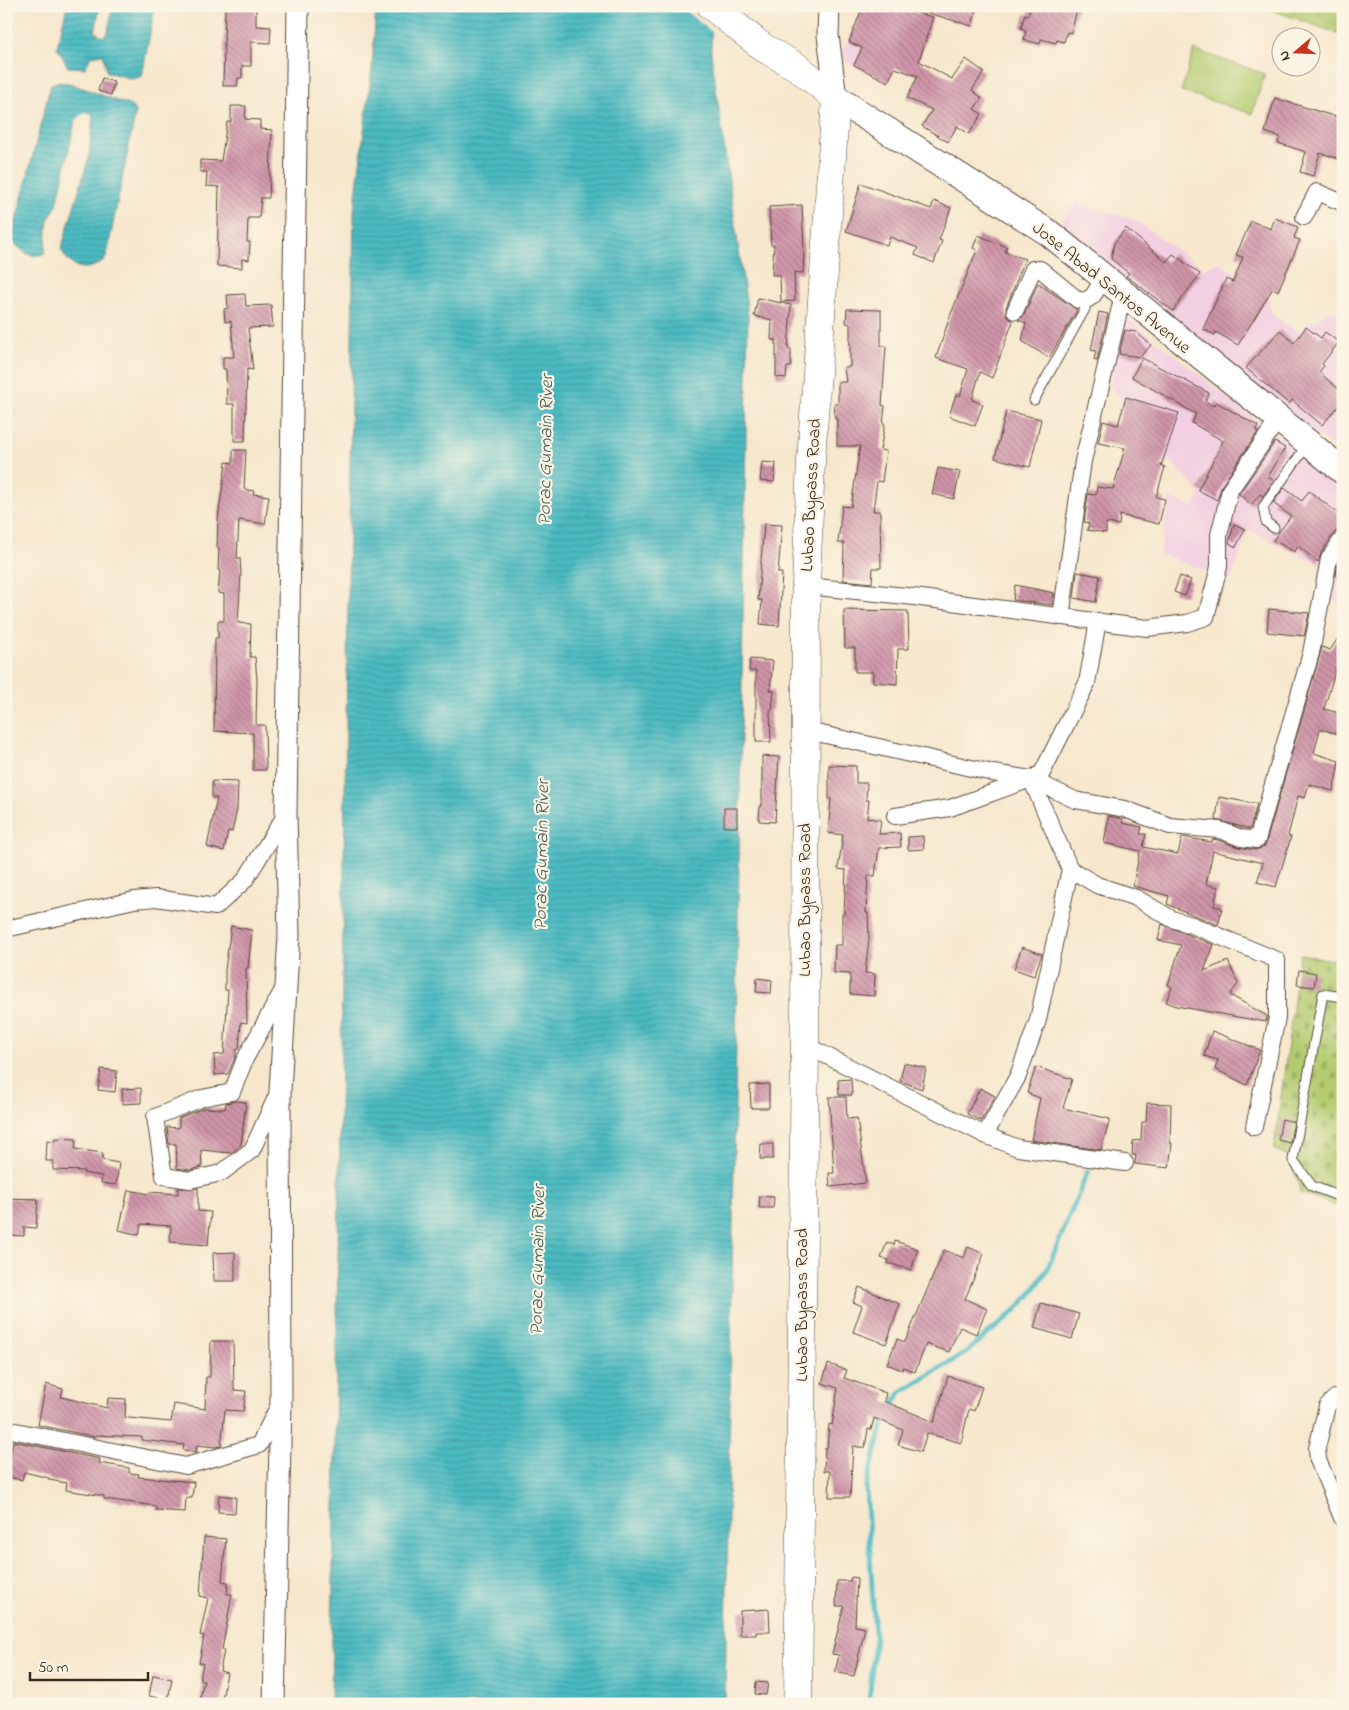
<svg xmlns="http://www.w3.org/2000/svg" width="1349" height="1710" viewBox="0 0 1349 1710" font-family="'Indie Flower',sans-serif">
<style>
.built{fill:#f2cfe1}
.grass{fill:#b3cb6f;stroke:#777a46}
.wetland{fill:url(#wetland-marsh);stroke:#777a46}
.cemetery{fill:url(#cemetery-stones);stroke:#777a46}
.water{fill:url(#water-rules);stroke:#447270}
.pier{fill:#f6e7cd}
.lines{fill:none;stroke-linecap:round;stroke-linejoin:round}
.stream{stroke:#4cbbc2;stroke-width:5}
.building{fill:url(#building-back-hatch)}
.service-casing{stroke:#574638;stroke-width:11}
.minor-casing{stroke:#574638;stroke-width:18}
.tertiary-casing{stroke:#574638;stroke-width:23}
.primary-casing{stroke:#574638;stroke-width:28}
.trunk-casing{stroke:#574638;stroke-width:29}
.service{stroke:#fff;stroke-width:9}
.minor{stroke:#fff;stroke-width:16}
.tertiary{stroke:#fff;stroke-width:21}
.primary{stroke:#fff;stroke-width:26}
.trunk{stroke:#fff;stroke-width:28}
.labels{text-anchor:middle;stroke-width:4.5;stroke-linejoin:round;paint-order:stroke}
.street-label{font-size:18px;fill:#3b2a1e;stroke:#fcf5e5}
.water-label{font-size:19px;font-style:italic;fill:#415d57;stroke:#fcf5e5}
</style>
<defs>
<pattern id="wetland-marsh" width="20" height="14" patternUnits="userSpaceOnUse" patternTransform="scale(1.25)"><rect width="20" height="14" fill="#b3cb6f"/><path d="M1 5h8M5 5V1M11 12h8M15 12V8" fill="none" stroke="#9bae60"/></pattern>
<pattern id="cemetery-stones" width="16" height="16" patternUnits="userSpaceOnUse" patternTransform="scale(1.25)"><rect width="16" height="16" fill="#b3cb6f"/><path d="M2 7V4a2 2 0 0 1 4 0v3zM10 15v-3a2 2 0 0 1 4 0v3z" fill="#9bae60"/></pattern>
<pattern id="water-rules" width="6" height="5" patternUnits="userSpaceOnUse" patternTransform="scale(1.25)"><rect width="6" height="5" fill="#4cbbc2"/><path d="M0 2.5h6" fill="none" stroke="#40989d"/></pattern>
<pattern id="building-back-hatch" width="6" height="6" patternUnits="userSpaceOnUse" patternTransform="scale(1.25)"><rect width="6" height="6" fill="#cf94a9"/><path d="M-1 5l2 2M0 0l6 6M5-1l2 2" fill="none" stroke="#a97989"/></pattern>
</defs>
<rect width="100%" height="100%" fill="#fcf5e5"/>
<filter id="ink" filterUnits="userSpaceOnUse"><feTurbulence type="fractalNoise" baseFrequency=".02" numOctaves="2"/><feDisplacementMap in="SourceGraphic" scale="10" xChannelSelector="R" yChannelSelector="G"/><feConvolveMatrix kernelMatrix="1 2 1 2 8 2 1 2 1" color-interpolation-filters="sRGB"/></filter>
<filter id="wash" filterUnits="userSpaceOnUse"><feTurbulence type="fractalNoise" baseFrequency=".0096" numOctaves="4" result="noise"/><feDisplacementMap in="SourceGraphic" scale="20" xChannelSelector="R" yChannelSelector="G"/><feGaussianBlur stdDeviation="1.12" result="paint"/><feColorMatrix in="noise" values="0 0 0 0 0 0 0 0 0 0 0 0 0 0 0 0 0 1.4 0 .05"/><feComposite in="paint" operator="in"/></filter>
<g filter="url(#wash)">
<rect width="100%" height="100%" fill="#f6e7cd"/>
<g class="built">
<path d="M855,25L885,38L868,73L846,62L843,51Z"/>
<path d="M1077,202L1135,220L1204,269L1219,263L1268,295L1272,315L1297,331L1331,310L1343,316V456L1058,226Z"/>
<path d="M1122,314L1290,446L1242,527L1292,447L1343,485V611L1328,593L1329,569L1248,529L1231,580L1160,554L1169,498L1195,507L1200,493L1169,458L1167,464L1111,444L1123,399L1110,387Z"/>
</g>
<path class="grass" d="M1194,50L1265,74L1252,114L1181,91Z"/>
<path class="wetland" d="M1259,6H1343V35Z"/>
<path class="cemetery" d="M1300,954L1343,962V1208L1300,1193L1298,1181L1288,1156L1274,1149Z"/>
<g class="water">
<path d="M67,6H100L95,32L103,37L108,32L113,6H155L142,76L133,79L107,72L103,54L91,56L85,68L68,67L57,47Z"/>
<path d="M376,6H712L711,53L748,315L725,1704H331L354,211L372,69Z"/>
<path d="M57,82L69,83L131,106L136,111L106,258C97,267 84,272 72,264C68,261 64,254 61,250L89,157L93,116L90,112L83,113L75,121L57,205L48,220L45,253C29,260 22,250 11,240L51,84Z"/>
</g>
<path class="pier" d="M684,6H714L715,34L688,13Z"/>
<g class="lines">
<g class="stream">
<path d="M889,1410L901,1392L964,1354L1015,1311L1033,1291L1047,1270L1088,1171"/>
<path d="M869,1704L875,1637L866,1487L885,1417"/>
</g>
</g>
<g id="blocks">
<g class="building">
<path d="M225,6H256V26L271,27L270,43L251,42V66H242V78H238L237,86H223Z"/>
<path d="M863,6H891L933,17L919,61L952,79L966,59L984,72L972,90L982,98L974,109L982,114L969,134L957,126L948,142L922,126L932,110L907,98L918,76L895,68L888,82L854,65L862,48L849,42Z"/>
<path d="M918,6H977L972,26L918,10Z"/>
<path d="M1031,6H1078L1071,33L1067,32L1064,42L1057,40L1056,43L1041,39L1040,44L1024,40L1026,30L1021,28L1025,14L1028,15Z"/>
<path d="M102,78L114,82L111,95L98,91Z"/>
<path d="M1275,98L1343,119V160L1320,153L1313,176L1300,172L1306,152L1278,143L1280,137L1265,132Z"/>
<path d="M231,106H246L245,119L260,120V129L272,130L269,198H261L259,218H248L247,242H250L249,260L242,259V268L217,266L219,187L206,186L207,172H200V160L221,161L227,122H231Z"/>
<path d="M861,183L931,209L934,201L951,208L939,240L942,241L934,263L915,255L918,248L890,237L887,245L846,231Z"/>
<path d="M802,205L804,251L803,273L794,272L795,301L781,302L780,275H772L774,244L771,245L769,207Z"/>
<path d="M1275,218L1298,227L1294,238L1300,240L1278,291L1273,288L1238,345L1216,332L1215,335L1203,329L1226,279L1233,282L1243,257L1236,255L1251,221L1271,229Z"/>
<path d="M1126,228L1166,262L1173,254L1200,274L1173,311L1126,276L1129,273L1111,259L1114,243Z"/>
<path d="M978,235L1007,247L1005,252L1025,259L1006,308L1007,317L1013,321L992,378L980,372L972,400L983,404L975,426L949,416L956,394L960,396L968,369L936,358L950,316L977,250L973,248Z"/>
<path d="M1038,283L1077,310L1049,358L1022,341L1026,323L1018,320L1024,315Z"/>
<path d="M245,294L246,306L271,305L273,327L248,328L253,370L247,369L245,441H234V404H227L226,369H223V357H234L231,321L225,322L224,309L228,308L227,295Z"/>
<path d="M758,298L791,305L788,349H791V367H787L786,378L776,377V340H771L772,320L754,316Z"/>
<path d="M847,309L881,310V346H886L882,405L885,406L883,424H885L880,450L886,451L882,482L877,481L873,511H880L881,568H873L872,583L843,580L844,543H838L842,506L851,507L860,446H837V419H835L834,404H838V382H846L844,367H850V324L846,323Z"/>
<path d="M1099,312L1108,314L1097,361L1094,360L1096,351L1091,350Z"/>
<path d="M1306,327L1321,338L1325,332L1339,342L1322,364L1324,366L1319,372L1343,393V401L1322,425L1292,400L1289,404L1246,368L1280,330L1294,343Z"/>
<path d="M1125,330L1136,332L1151,345L1140,357L1119,354Z"/>
<path d="M1142,358L1209,393L1205,401L1213,406L1216,402L1258,426L1256,431L1258,432L1222,485L1217,500L1198,490L1223,441L1192,423L1196,414L1132,377Z"/>
<path d="M1126,397L1179,413L1161,466L1165,467L1156,497L1165,499L1159,524L1120,515L1119,525L1106,523V533L1087,530L1089,523L1084,522L1088,494L1096,495L1097,487L1113,489L1125,448L1098,443L1103,421L1118,425Z"/>
<path d="M1006,411L1041,419L1030,467L995,458Z"/>
<path d="M1275,442L1285,448L1268,477L1274,481L1263,496L1260,494L1251,505L1239,494Z"/>
<path d="M233,450H246L244,489L254,491L253,494L269,496L265,524L239,520L237,558H240L241,574L238,623L251,624L250,657H255L257,679L256,725H265L266,770H253V733L214,731L215,638H218V621H224V594L218,593L220,571L218,570L219,548H217L218,519L226,462L233,463Z"/>
<path d="M762,462L776,463L774,482L760,481Z"/>
<path d="M938,468L960,472L954,499L932,494Z"/>
<path d="M1284,488L1302,501L1309,491L1343,517V528L1335,532L1321,553L1318,562L1298,546L1295,552L1273,540L1291,516L1273,503Z"/>
<path d="M764,524L782,525L778,573H782L779,626L760,624L762,600H758Z"/>
<path d="M1234,524L1245,529L1236,547L1229,543Z"/>
<path d="M1343,556V582L1336,576L1338,563Z"/>
<path d="M1077,572L1100,576L1096,602L1074,598Z"/>
<path d="M1180,576L1191,580L1185,596L1174,592Z"/>
<path d="M1015,585L1054,593L1053,605L1013,600Z"/>
<path d="M1269,609L1309,613L1304,636L1267,632Z"/>
<path d="M844,610L908,611L909,649H898L897,684L873,682V672H855V648H845Z"/>
<path d="M1343,631V645L1324,709L1343,714V735L1320,729L1314,753L1339,761L1336,778L1333,791L1309,784L1305,798L1298,796L1288,836L1291,837L1276,887L1257,882L1263,863L1213,851L1206,884L1218,887L1214,906L1222,908L1218,925L1167,904L1169,896L1133,886L1140,851L1104,843L1109,816L1123,819L1122,823L1142,827L1140,834H1146L1143,847L1178,854L1182,837L1212,842L1213,839L1218,840L1238,847L1256,850L1265,846L1322,647L1330,650Z"/>
<path d="M750,659L773,661L770,690L774,691L772,710H770L771,742H756V671H749Z"/>
<path d="M762,756L779,757L775,822L759,821L760,806H762Z"/>
<path d="M829,765L856,766V783H867L866,800H869L867,818L881,820L879,834L900,833L901,847L879,848L875,876L868,875L866,913H868L869,939L865,973L875,974L874,996L850,994V974L834,973L835,945H842V914H844L846,870L838,869L843,835L828,833L831,799H829Z"/>
<path d="M212,781L238,782L237,810L232,832L228,831L224,851L207,847L217,798H212Z"/>
<path d="M1219,797L1257,804L1250,829L1216,820Z"/>
<rect x="724" y="808" width="13" height="19"/>
<path d="M923,836L924,849L908,850V837Z"/>
<path d="M1162,924L1214,945L1204,971L1228,961L1238,984L1230,995L1267,1016L1266,1022L1176,1006L1166,1002L1172,987L1168,985L1181,945L1158,940Z"/>
<path d="M231,926L252,930L248,968H246L247,1023L241,1022L239,1049L236,1050V1055L228,1074L215,1075L214,1055L224,1054L228,990H225V970Z"/>
<path d="M1022,947L1042,954L1034,976L1014,969Z"/>
<path d="M1299,970L1316,973L1314,987L1297,985Z"/>
<path d="M757,978L772,980L771,993L756,992Z"/>
<path d="M1212,1031L1260,1050L1247,1085L1215,1069L1218,1060L1204,1056Z"/>
<path d="M904,1063L926,1068L922,1089L900,1081Z"/>
<path d="M1036,1067L1072,1079L1063,1108L1110,1119L1101,1150L1031,1140L1040,1098L1027,1093Z"/>
<path d="M101,1069L117,1071L115,1092L98,1090Z"/>
<path d="M851,1079L852,1095H839L838,1080Z"/>
<path d="M769,1084V1108H751L750,1085Z"/>
<path d="M141,1088V1103L123,1104L122,1089Z"/>
<path d="M980,1088L995,1096L981,1121L967,1114Z"/>
<path d="M829,1097H846L847,1119L857,1118L866,1183L830,1187L829,1173H834Z"/>
<path d="M235,1101L246,1102L241,1145L231,1153L201,1150L202,1167L190,1170L177,1168L176,1144H169L167,1127L179,1128V1118L204,1108L225,1109L226,1103Z"/>
<path d="M1147,1103L1171,1104L1170,1143H1172L1169,1168L1135,1164L1136,1155H1132L1133,1141L1141,1140L1142,1122H1146Z"/>
<path d="M1282,1119L1294,1122L1290,1143L1278,1140Z"/>
<path d="M55,1138L76,1139L75,1149L103,1153L102,1160L119,1163L116,1185L101,1183L102,1176L83,1173L84,1171L53,1170V1161H46L47,1140L55,1141Z"/>
<path d="M761,1144H773V1159H760Z"/>
<path d="M178,1188H198V1211L211,1212L208,1245L170,1242L171,1226L141,1224L139,1235L119,1230L128,1190L149,1194L150,1192L178,1194Z"/>
<path d="M760,1196L774,1197L773,1208H759Z"/>
<path d="M6,1198L38,1199L36,1228L24,1227V1236L6,1235Z"/>
<path d="M895,1241L918,1249L911,1270L888,1263L889,1260L881,1258L887,1242L894,1245Z"/>
<path d="M968,1247L984,1254L965,1299L987,1309L976,1334L960,1327L949,1352L926,1344L915,1372L903,1367L902,1370L887,1364L897,1339L905,1342L944,1250L964,1258Z"/>
<path d="M235,1252V1281H214L213,1253Z"/>
<path d="M859,1287L900,1304L886,1344L853,1332L862,1306L853,1302Z"/>
<path d="M1041,1303L1079,1314L1072,1339L1034,1328Z"/>
<path d="M211,1341H233L234,1390L246,1391L243,1411L225,1410L221,1446L215,1447L197,1445L196,1453L183,1450L184,1445L142,1440V1437L96,1435V1437L38,1425L46,1384L63,1389L61,1397L107,1408L108,1398L126,1399L125,1417L129,1418L171,1422L174,1404L205,1409L206,1377H210Z"/>
<path d="M828,1364L847,1370L844,1378L886,1393L884,1401L934,1422L948,1376L982,1387L974,1411L969,1409L961,1443L927,1433L921,1452L898,1445L903,1430L874,1418L871,1430L868,1429L865,1448L853,1446L850,1497H829L830,1471H824L825,1448H827L829,1424L832,1425L838,1388L822,1383Z"/>
<path d="M13,1441L100,1459L99,1463L129,1468V1473L139,1474L138,1477L194,1482L192,1498H186L185,1512L156,1510V1506L104,1499V1496L66,1490L67,1483L49,1480V1478L24,1472L22,1480L6,1477Z"/>
<path d="M219,1495L236,1497L235,1513L218,1512Z"/>
<path d="M204,1537L226,1539L222,1581L228,1582L227,1594H232L222,1650H224L220,1671L227,1673L221,1704H201L202,1699L200,1698L204,1680H200L203,1663H199L204,1636L200,1635L208,1598L200,1596Z"/>
<path d="M851,1577L857,1578L855,1626L865,1628L854,1676L835,1672L839,1655L832,1654L844,1606H836L837,1581H850Z"/>
<path d="M769,1609L770,1632H756V1635H740V1611Z"/>
<path d="M153,1675L172,1679L168,1700L149,1696Z"/>
<path d="M756,1682L768,1683L766,1695L755,1694Z"/>
</g>
</g>
</g>
<g filter="url(#ink)">
<use href="#blocks" fill-opacity="0" stroke="#574638" stroke-width="1"/>
<g class="lines">
<g class="service-casing">
<g id="service">
<path d="M1034,400L1085,309L1086,302"/>
<path d="M1274,528L1266,522L1263,507L1308,444"/>
<path d="M1343,997L1323,994L1293,1160L1312,1186L1343,1198"/>
</g>
</g>
<g class="minor-casing">
<g id="minor">
<path d="M1304,217L1317,192L1343,203"/>
<path d="M1015,311L1033,269H1040L1078,300C1093,303 1096,290 1103,279"/>
<path d="M806,586L906,596L1147,628L1187,623L1206,617L1219,567V535L1230,490L1278,420"/>
<path d="M1061,617L1083,461L1123,295"/>
<path d="M804,730L993,773L1031,779L1042,773L1087,683L1098,621"/>
<path d="M895,816L950,808L1031,779L1075,800L1125,809L1170,826L1220,830L1241,838L1257,840L1311,653L1329,559L1343,538"/>
<path d="M1070,869L1097,885L1136,898L1172,919L1192,925L1277,960V1018L1254,1127"/>
<path d="M6,929L134,900L156,898L216,907L245,880L286,814"/>
<path d="M805,1045L985,1135L1018,1148L1125,1163"/>
<path d="M278,1093L252,1150L221,1173L190,1180L164,1176L155,1117L202,1098L232,1092L245,1059L285,986"/>
<path d="M985,1135L1018,1076L1038,1020L1070,869L1031,779"/>
<path d="M1343,1398H1335L1327,1406L1317,1448L1318,1460L1343,1520"/>
<path d="M6,1429L186,1466L259,1445L279,1405"/>
</g>
</g>
<g class="tertiary-casing">
<g id="tertiary">
<path d="M829,6L828,35L836,98"/>
<path d="M274,1704L281,1400L280,1091L289,935L286,814L298,6"/>
</g>
</g>
<g class="primary-casing">
<path id="primary" d="M836,98L1049,233L1343,471"/>
</g>
<g class="trunk-casing">
<path id="trunk" d="M711,6L764,48L797,67L836,98L811,460L806,586L805,1045L798,1704"/>
</g>
<use href="#service" class="service"/>
<use href="#minor" class="minor"/>
<use href="#tertiary" class="tertiary"/>
<use href="#primary" class="primary"/>
<use href="#trunk" class="trunk"/>
</g>
</g>
<g class="labels">
<g class="street-label">
<text transform="translate(1112 287) rotate(39)" y="6">Jose Abad Santos Avenue</text>
<text transform="translate(810 495) rotate(-87)" y="6">Lubao Bypass Road</text>
<text transform="translate(804 900) rotate(-90)" y="6">Lubao Bypass Road</text>
<text transform="translate(801 1305) rotate(-90)" y="6">Lubao Bypass Road</text>
</g>
<g class="water-label">
<text transform="translate(544 450) rotate(-89)" y="7">Porac Gumain River</text>
<text transform="translate(540 855) rotate(-89)" y="7">Porac Gumain River</text>
<text transform="translate(536 1260) rotate(-89)" y="7">Porac Gumain River</text>
</g>
</g>
<rect width="1349" height="1710" fill="none" stroke="#fcf5e5" stroke-width="25"/>
<g transform="translate(1296 52) rotate(251)"><circle r="24" fill="#fcf5e5" stroke="#afa495"/>
<path d="M0-4L9 19L0 12L-9 19Z" fill="#c8321e"/>
<text y="-8" font-size="14" font-weight="bold" text-anchor="middle" fill="#3b2a1e">N</text>
</g>
<path d="M30 1672v8h118v-8" fill="none" stroke="#3b2a1e" stroke-width="2.5"/>
<text x="38" y="1672" font-size="15" fill="#3b2a1e" stroke="#fcf5e5" stroke-width="4" paint-order="stroke">50 m</text>
</svg>
